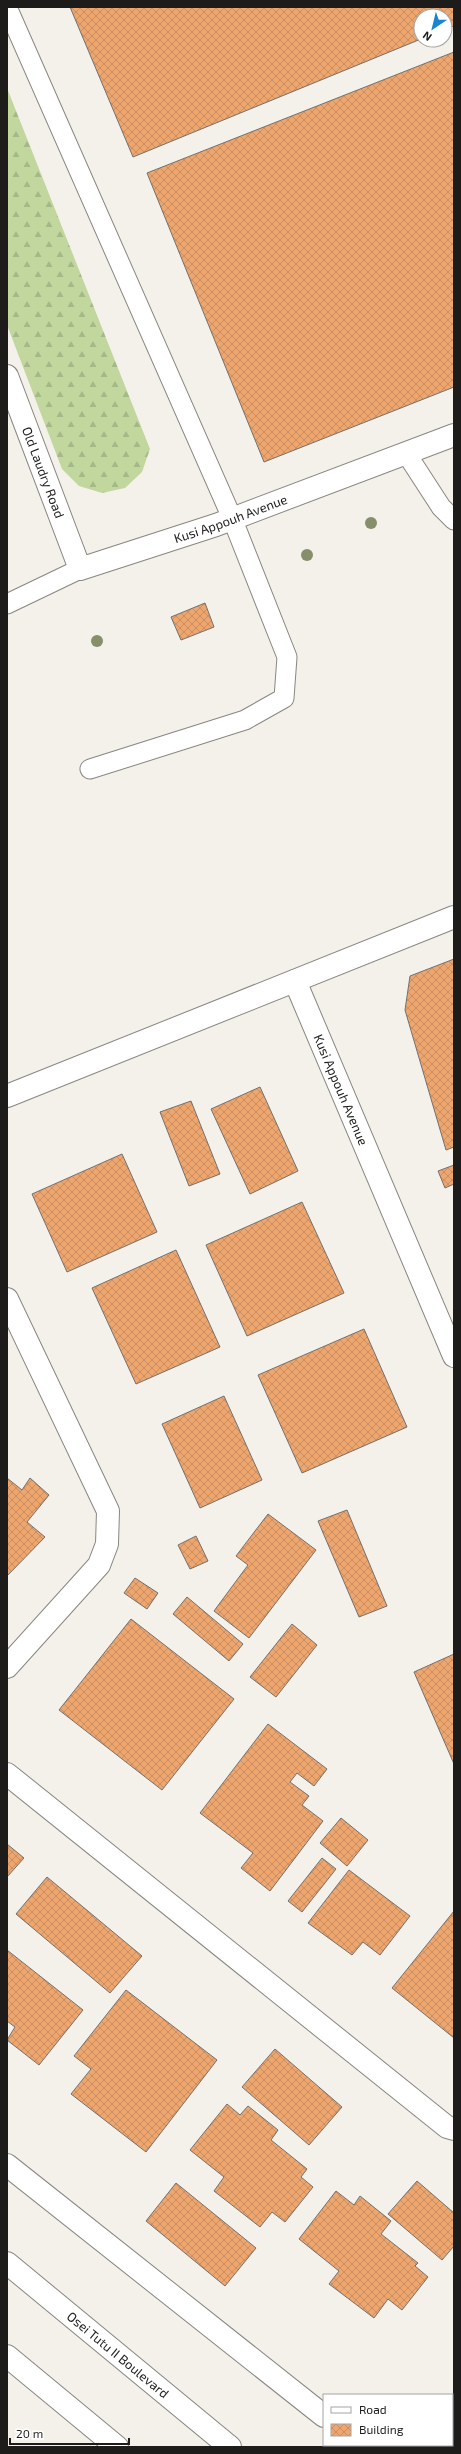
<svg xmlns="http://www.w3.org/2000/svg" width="461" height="2454" viewBox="0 0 461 2454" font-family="'Exo 2',sans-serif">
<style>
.forest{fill:url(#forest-firs)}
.building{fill:url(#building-cross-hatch);stroke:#746f6c}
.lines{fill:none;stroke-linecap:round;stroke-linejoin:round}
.service-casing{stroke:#888681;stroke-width:21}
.minor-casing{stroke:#888681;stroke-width:24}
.trunk-casing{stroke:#888681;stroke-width:24}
.service{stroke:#fff;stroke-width:19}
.minor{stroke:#fff;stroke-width:22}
.trunk{stroke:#fff;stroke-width:22}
.tree{fill:#868e6a}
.labels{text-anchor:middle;stroke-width:3;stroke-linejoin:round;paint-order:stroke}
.street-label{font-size:13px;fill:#1d1c1b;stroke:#fff}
</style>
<defs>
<pattern id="forest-firs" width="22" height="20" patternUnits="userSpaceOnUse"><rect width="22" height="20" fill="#c1d79e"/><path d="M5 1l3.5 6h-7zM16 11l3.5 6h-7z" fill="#a5b888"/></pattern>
<pattern id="building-cross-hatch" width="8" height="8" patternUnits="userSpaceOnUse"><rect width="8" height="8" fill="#eea66f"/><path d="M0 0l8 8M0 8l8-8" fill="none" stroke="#cc8e60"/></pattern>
</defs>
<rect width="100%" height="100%" fill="#f4f1eb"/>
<path class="forest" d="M7,88L150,449L142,472L125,488L102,493L79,486L62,469L7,325Z"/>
<g class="building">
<path d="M70,7H454V26L445,29V16H421V39L133,157Z"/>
<path d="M454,52V387L264,462L147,173Z"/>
<path d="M205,603L214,627L181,640L171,617Z"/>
<path d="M454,959V1147L446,1150L405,1010L410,976Z"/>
<path d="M260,1087L298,1171L250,1194L211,1109Z"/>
<path d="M191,1101L220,1174L189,1186L160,1112Z"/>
<path d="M122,1154L157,1232L67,1272L32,1194Z"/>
<path d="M454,1165V1184L445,1188L438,1171Z"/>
<path d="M302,1202L344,1293L247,1336L206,1245Z"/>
<path d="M176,1250L220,1347L136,1384L92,1288Z"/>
<path d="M364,1329L407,1427L302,1473L258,1375Z"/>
<path d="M224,1396L262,1480L200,1508L162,1424Z"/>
<path d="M7,1478L22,1490L30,1478L49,1495L27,1522L45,1537L7,1576Z"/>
<path d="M347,1510L387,1606L359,1617L318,1521Z"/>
<path d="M268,1514L316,1550L249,1638L214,1611L248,1565L236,1556Z"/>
<path d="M196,1536L208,1561L190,1569L178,1545Z"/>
<path d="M135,1578L158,1593L147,1609L124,1593Z"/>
<path d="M187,1597L243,1644L229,1661L173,1614Z"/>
<path d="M131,1619L234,1699L162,1790L59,1710Z"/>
<path d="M292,1624L317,1645L276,1697L250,1677Z"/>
<path d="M454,1654V1764L414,1672Z"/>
<path d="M268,1724L327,1769L314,1786L297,1773L290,1782L309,1796L302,1805L323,1821L270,1891L241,1868L253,1853L200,1813Z"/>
<path d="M341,1818L368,1840L347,1866L320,1843Z"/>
<path d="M7,1844L24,1858L7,1877Z"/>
<path d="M322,1858L336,1869L302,1912L288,1901Z"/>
<path d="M349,1870L410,1916L380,1955L363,1942L352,1955L308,1923Z"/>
<path d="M47,1877L142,1956L110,1993L16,1914Z"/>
<path d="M454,1911V2038L392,1988Z"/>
<path d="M7,1950L83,2010L39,2065L7,2040L15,2027L7,2021Z"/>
<path d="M126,1990L217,2060L146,2152L71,2094L91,2069L74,2056Z"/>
<path d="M275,2049L342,2107L309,2145L242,2087Z"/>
<path d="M227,2104L240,2115L248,2106L278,2130L271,2140L307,2169L301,2177L313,2187L285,2222L272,2212L260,2227L214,2191L224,2177L190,2150Z"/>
<path d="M417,2181L454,2213V2246L442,2260L388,2214Z"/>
<path d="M176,2183L256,2248L225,2286L146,2221Z"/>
<path d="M336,2191L354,2205L360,2196L391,2221L381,2234L418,2263L415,2266L428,2277L402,2310L388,2299L374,2318L329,2284L339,2271L299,2239Z"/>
</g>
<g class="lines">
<g class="service-casing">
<g id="service">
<path d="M7,7L232,518L287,657L284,698L245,720L90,769"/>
<path d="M406,453L441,507L454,520"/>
<path d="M7,604L80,569"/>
</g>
</g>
<g class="minor-casing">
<g id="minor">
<path id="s1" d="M7,376L80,569L216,525L454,435"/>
<path id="s2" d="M295,981L454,1356"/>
<path d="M7,1096L454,917"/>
<path d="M7,1299L108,1511L107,1544L99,1565L7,1667"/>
<path d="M7,1774L447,2127L454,2129"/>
<path d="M7,2165L324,2416"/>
<path d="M361,2445L363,2447"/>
</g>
</g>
<g class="trunk-casing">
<g id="trunk">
<path id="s3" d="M7,2263L230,2447"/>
<path d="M7,2356L117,2447"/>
</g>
</g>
<use href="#service" class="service"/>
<use href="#minor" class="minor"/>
<use href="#trunk" class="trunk"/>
</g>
<g class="tree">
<circle cx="371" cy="523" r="6"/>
<circle cx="307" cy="555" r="6"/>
<circle cx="97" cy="641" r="6"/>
</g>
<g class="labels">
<g class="street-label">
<text dy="5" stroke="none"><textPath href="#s1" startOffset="103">Old Laudry Road</textPath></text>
<text dy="5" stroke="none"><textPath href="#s1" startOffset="365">Kusi Appouh Avenue</textPath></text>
<text dy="5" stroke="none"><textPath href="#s2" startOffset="118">Kusi Appouh Avenue</textPath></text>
<text dy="5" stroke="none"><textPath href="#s3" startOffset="144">Osei Tutu II Boulevard</textPath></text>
</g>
</g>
<rect width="461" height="2454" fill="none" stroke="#1d1c1b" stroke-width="16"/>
<rect x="323" y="2394" width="130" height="52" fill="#ffffff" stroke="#a5a4a4"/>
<rect x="331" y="2407" width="20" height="6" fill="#ffffff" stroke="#a5a4a4"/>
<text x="359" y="2414" font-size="12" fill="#1d1c1b">Road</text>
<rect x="331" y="2424" width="20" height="12" fill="url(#building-cross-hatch)" stroke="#a5a4a4"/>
<text x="359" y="2434" font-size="12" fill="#1d1c1b">Building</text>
<g transform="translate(433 28) rotate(215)"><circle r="19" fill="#ffffff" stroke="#a5a4a4"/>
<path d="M0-3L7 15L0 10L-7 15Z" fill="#1785cf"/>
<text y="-6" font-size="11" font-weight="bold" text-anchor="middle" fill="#1d1c1b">N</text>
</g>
<path d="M10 2438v6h119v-6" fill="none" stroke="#1d1c1b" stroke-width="2"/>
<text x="16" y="2438" font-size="12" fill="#1d1c1b" stroke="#ffffff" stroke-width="3" paint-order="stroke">20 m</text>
</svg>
